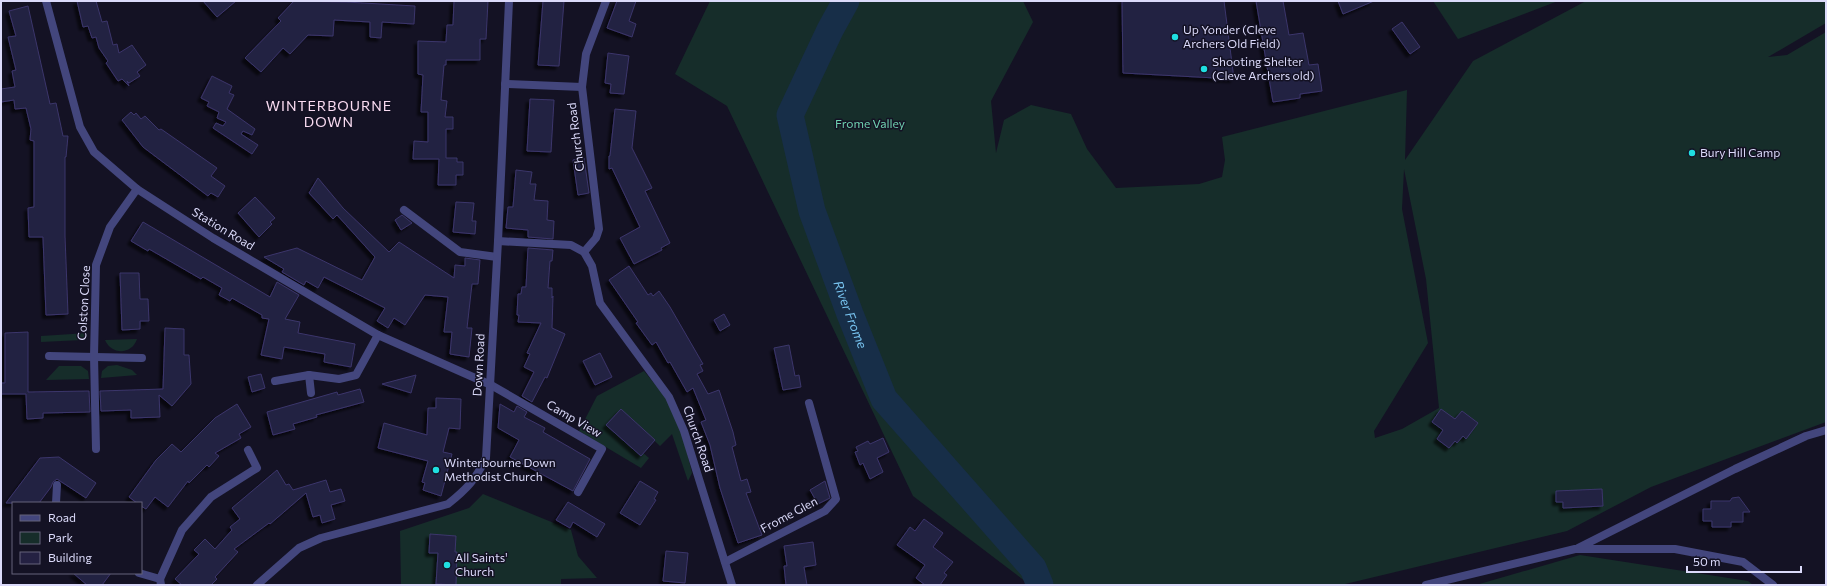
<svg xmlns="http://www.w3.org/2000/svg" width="1827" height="586" viewBox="0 0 1827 586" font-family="Commissioner,sans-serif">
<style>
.green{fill:#162d2a;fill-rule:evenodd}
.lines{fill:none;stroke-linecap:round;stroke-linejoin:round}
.river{stroke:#172e48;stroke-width:27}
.building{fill:#242142;stroke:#3b366b;filter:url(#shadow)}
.minor{stroke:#43467d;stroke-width:8}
.tertiary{stroke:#43467d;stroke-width:8}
.poi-dot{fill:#1fdfe1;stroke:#141224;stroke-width:1.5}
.labels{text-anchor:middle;stroke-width:3;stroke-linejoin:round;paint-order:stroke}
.poi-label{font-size:12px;fill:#dbdafa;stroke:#141224;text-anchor:start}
.park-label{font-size:12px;fill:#6fd1b0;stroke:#141224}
.street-label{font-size:12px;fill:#dbdafa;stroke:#141224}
.water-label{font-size:13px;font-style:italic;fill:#76c0ec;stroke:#141224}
.quarter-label{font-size:14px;letter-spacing:1px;fill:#fadcf2;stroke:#141224}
</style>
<defs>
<filter id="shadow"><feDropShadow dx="-3.5" dy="3.5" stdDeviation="1" flood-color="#0009"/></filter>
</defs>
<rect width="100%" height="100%" fill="#141224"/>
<g class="green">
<path d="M710,1H1023L1033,22L991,101L996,153L1004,120L1031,105L1071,114L1087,149L1116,188L1199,184L1222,177L1225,160L1222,137L1407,90L1405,160L1473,61L1586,1H1826V23L1768,57L1787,55L1826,32V422L1651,487L1567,531L1341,585H1030L913,496L727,106L675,74ZM1404,169L1426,279L1439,408L1402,429L1375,438L1374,431L1428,343L1402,209Z"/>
<path d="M1433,1H1558L1458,39Z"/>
<path d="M88,333L82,340L41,342V336Z"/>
<path d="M137,339C132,355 111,355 105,340Z"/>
<path d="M117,365L132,370L137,375L101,378L102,371L108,366Z"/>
<path d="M59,366H81L88,371L89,379L46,380Z"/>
<path d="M644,371L671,404L682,432L692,473L688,481L672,434L660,446L621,409L606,425L640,456L643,453L649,458L641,468L579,431L597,396Z"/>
<path d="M483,494L571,530L578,556L597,578L561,579V585H401L400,531L469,508Z"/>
<path d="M1580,555L1748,581L1753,585H1476Z"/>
</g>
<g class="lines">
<path class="river" id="s1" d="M846,1L830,30L790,115L812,211L850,314L884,399L1033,568L1040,585"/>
</g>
<g class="building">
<path d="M77,1H96L102,22L107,21L113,45L117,44L119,53L132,45L146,65L137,72L140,76L129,83L127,81L129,86L122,79L118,81L106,63L108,61L99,48L96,37L92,38L88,26L83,27Z"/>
<path d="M203,1H236L217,17Z"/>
<path d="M294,1L346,2L415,6L414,24L382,22L381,38L370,37V22L334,20L333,36L308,35L290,54L283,48L261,72L245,58L281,21L278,18Z"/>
<path d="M454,1H488L486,39H480V60H446V65H444L441,100L447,101L445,117H453V129H446V158H457V162H463V175H456V185H438L439,159H413L414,141L428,142V112H421L423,75L418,74V41L446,42L447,25H453Z"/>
<path d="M543,1H564L559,66L538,65Z"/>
<path d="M617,1H636L629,21L636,24L632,37L607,28Z"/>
<path d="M1122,1H1224L1234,79L1123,73Z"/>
<path d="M1256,1H1283L1289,35L1303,33L1309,65L1318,64L1322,91L1300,94V98L1273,102Z"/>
<path d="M1338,1H1374L1343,14Z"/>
<path d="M28,6L50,104L56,103L63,136H68L66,157H65V236L68,314L46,315L43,237H29L28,208L34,207V141L30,140L31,129L26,108L15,109L14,100L1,102V89L15,87L12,71L16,70L8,37L16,36L9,11Z"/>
<path d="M1402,22L1420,47L1410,54L1392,29Z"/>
<path d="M608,53L629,56L624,94L610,93L611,84L605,83Z"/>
<path d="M212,76L232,86L229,93L234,95L227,109L255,129L252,135L243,131L241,134L258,145L252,154L213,128L216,123L223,126L226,122L217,118L219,112L207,106L209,102L201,98Z"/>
<path d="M530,99L554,100L551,152L527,151Z"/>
<path d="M615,109L636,111L632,148L652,188L645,191L670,243L661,248L662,250L634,264L620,238L640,227L612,168L609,169V156H610Z"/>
<path d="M131,112L134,115L136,113L141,119L145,116L159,130L161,129L217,168L211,176L225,186L218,197L211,193L208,196L143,147L122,120Z"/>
<path d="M584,158L589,193L578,195L573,160Z"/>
<path d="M516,170L532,172L530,184H536L534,200L548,201L547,220L554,221L553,239L528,237V230L506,228L508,207H513Z"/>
<path d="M318,178L343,208L389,252L399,242L454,278L455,265L465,266V258L480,260L478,284H472L467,328H472L469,357L450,354L452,332H444L448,297L425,295L405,325L394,318L388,328L377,321L385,308L324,277L318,288L306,281L304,285L282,272L284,269L264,257L297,248L362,280L375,257L337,215L333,219L309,193Z"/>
<path d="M255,197L275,218L270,222L272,224L259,237L238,213Z"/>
<path d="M456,202L474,203L472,221H476L475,234L453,232Z"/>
<path d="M402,215L412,223L401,230L395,220Z"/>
<path d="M143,222L270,297L277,282L299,295L285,319L300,322L298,333L355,344L351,367L324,362L325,354L284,347L282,359L261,355L269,319L262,318V315L232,298L230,301L219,295L222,288L203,277L201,279L149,249L148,251L131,241Z"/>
<path d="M528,248L553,250L552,261H550L548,288H552V298L553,296L552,328L565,334L547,378L545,377L532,402L522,396L534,372L524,367L530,354L527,353L541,323L518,322L519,315H517L518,294H521L522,287H526Z"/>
<path d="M629,266L648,295L651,293L653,296L659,291L670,307L703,364L700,365L703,371L697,374L708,394L719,390L733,432L736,445L732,447L741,481L747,479L751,492L746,493L762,535L738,543L720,488L710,445L701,422L706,420L693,388L687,392L670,362L668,363L656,342L652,345L636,323L638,322L609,280Z"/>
<path d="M120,273H139L140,299H148L149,321H140V329L122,330Z"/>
<path d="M724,314L730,325L720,331L714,320Z"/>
<path d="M165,328L184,329V355H189L191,384L172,406L159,395L160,417L131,418V410L101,411L100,391L163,389Z"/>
<path d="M28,332V392L89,391L90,412L43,413V418L27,419L26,394H1V383H5V333Z"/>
<path d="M789,345L795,376L799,375L801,387L783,390L774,348Z"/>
<path d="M600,353L612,377L595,385L583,361Z"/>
<path d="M261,374L265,388L252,392L248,377Z"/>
<path d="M416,375L411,393L382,384Z"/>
<path d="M360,389L364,402L316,415L317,417L293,424L295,429L273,435L267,412L337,392L338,395Z"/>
<path d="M436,398L461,399L460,429L449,428L443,452L452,454L441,496L423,490L425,483L422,482L428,461L378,448L384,423L427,435L428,408H436Z"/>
<path d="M237,404L251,427L239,434L241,438L215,453L219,456L209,467L207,465L189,483L188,481L168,507L155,497L146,509L141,506V503H137L129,497L156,460L172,444L181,452L215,418Z"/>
<path d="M500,404L514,412L517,406L527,412L524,417L545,428L543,432L590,459L573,491L510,457L519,440L498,428Z"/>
<path d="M621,409L655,440L641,456L606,425Z"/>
<path d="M1441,409L1455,419L1462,411L1478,423L1466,439L1463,436L1457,443L1455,441L1449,448L1437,439L1443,430L1432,422Z"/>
<path d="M883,438L889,452L877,458L883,472L870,479L863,463L860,465L855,452L858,451L856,447L868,441L870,444Z"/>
<path d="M59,457L96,483L86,498L57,479L53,482L51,487L39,503H6L40,458Z"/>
<path d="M277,470L286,485L289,484L293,490L326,480L330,492L341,489L345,501L331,505L335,519L322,523L320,515L313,517L306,493L270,524L269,523L234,549L238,552L215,577L217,579L211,585H182L175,579L199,554L194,550L205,539L215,549L232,530L230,527L240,519L232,508Z"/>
<path d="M640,481L658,492L654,499L656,500L640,525L620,513Z"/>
<path d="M825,481L830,498L818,504L810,490Z"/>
<path d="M1602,489L1603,506L1563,508V502H1556V491Z"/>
<path d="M1739,497L1750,512H1743V522H1731V527H1712V521H1703V509H1711V501H1730L1732,498Z"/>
<path d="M568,502L605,524L597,537L573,522L570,528L556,520Z"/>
<path d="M924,519L943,533L933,547L953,562L944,573L947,575L940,585H925L916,578L925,565L897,545L910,527L915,531Z"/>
<path d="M430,534L456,536L455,552H457L456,585L436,584L438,553H429Z"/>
<path d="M813,542L816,565L804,567L807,585H786L784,566H787L784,546Z"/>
<path d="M666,551L688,553L685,583L663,581Z"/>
<path d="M73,573H111L102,585H87Z"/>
</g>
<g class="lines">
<g class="minor">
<path d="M46,1L80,127L94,152L137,189L213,238L378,335L491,385L602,449L578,492"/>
<path d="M505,84L582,87"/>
<path d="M404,210L460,252L497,257"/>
<path d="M498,241L571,245L584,252L592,266L600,303L669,397L684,431L732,585"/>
<path d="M584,252L596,238L599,229L582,87L586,54L606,1"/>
<path d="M49,356L142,358"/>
<path d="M309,375L311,393"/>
<path d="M275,381L309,375L339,379L356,375L378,335"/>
<path d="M96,449L94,356L96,265L110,227L137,189"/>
<path d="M56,503L57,485"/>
<path d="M1578,548L1735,469L1806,436L1826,430"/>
<path d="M725,562L825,511L836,499L809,403"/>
<path d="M139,573L160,579L161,585"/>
<path d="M160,579L182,530L211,497L257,468L248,450"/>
<path d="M1426,585L1575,549H1675L1743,562L1773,585"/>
</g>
<path class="tertiary" d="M257,585L299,548L321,538L448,504C468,488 475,480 486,458L498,241L509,1"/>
</g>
<g class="poi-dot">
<circle cx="1175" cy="37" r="4"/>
<circle cx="1204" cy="69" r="4"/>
<circle cx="1692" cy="153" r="4"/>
<circle cx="436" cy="470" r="4"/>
<circle cx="447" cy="565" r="4"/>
</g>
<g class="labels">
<g class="poi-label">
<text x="1183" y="34">Up Yonder (Cleve<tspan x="1183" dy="14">Archers Old Field)</tspan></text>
<text x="1212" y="66">Shooting Shelter<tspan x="1212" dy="14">(Cleve Archers old)</tspan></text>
<text x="1700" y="157">Bury Hill Camp</text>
<text x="444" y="467">Winterbourne Down<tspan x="444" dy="14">Methodist Church</tspan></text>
<text x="455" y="562">All Saints'<tspan x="455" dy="14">Church</tspan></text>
</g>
<g class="park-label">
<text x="870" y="128">Frome Valley</text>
</g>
<g class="street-label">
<text transform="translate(576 137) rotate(-97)" y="4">Church Road</text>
<text transform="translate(223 229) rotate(31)" y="4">Station Road</text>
<text transform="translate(84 303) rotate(-87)" y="4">Colston Close</text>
<text transform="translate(479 365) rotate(-87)" y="4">Down Road</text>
<text transform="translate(574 419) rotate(30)" y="4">Camp View</text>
<text transform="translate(698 439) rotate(71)" y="4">Church Road</text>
<text transform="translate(789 515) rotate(-28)" y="4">Frome Glen</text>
</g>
<g class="water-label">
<text dy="5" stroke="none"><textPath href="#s1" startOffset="336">River Frome</textPath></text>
</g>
<g class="quarter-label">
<text x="329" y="111">WINTERBOURNE<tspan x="329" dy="16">DOWN</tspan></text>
</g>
</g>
<rect width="1827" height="586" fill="none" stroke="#dbdafa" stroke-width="4"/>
<rect x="12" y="502" width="130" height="72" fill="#141224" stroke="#64627a"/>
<rect x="20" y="515" width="20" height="6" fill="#43467d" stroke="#64627a"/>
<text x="48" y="522" font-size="12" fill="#dbdafa">Road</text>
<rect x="20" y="532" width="20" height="12" fill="#162d2a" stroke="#64627a"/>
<text x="48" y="542" font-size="12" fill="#dbdafa">Park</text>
<rect x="20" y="552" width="20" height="12" fill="#242142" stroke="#64627a"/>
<text x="48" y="562" font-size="12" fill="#dbdafa">Building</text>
<path d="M1687 566v6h114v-6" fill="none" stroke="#dbdafa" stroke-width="2"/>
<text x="1693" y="566" font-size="12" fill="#dbdafa" stroke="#141224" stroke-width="3" paint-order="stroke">50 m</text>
</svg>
